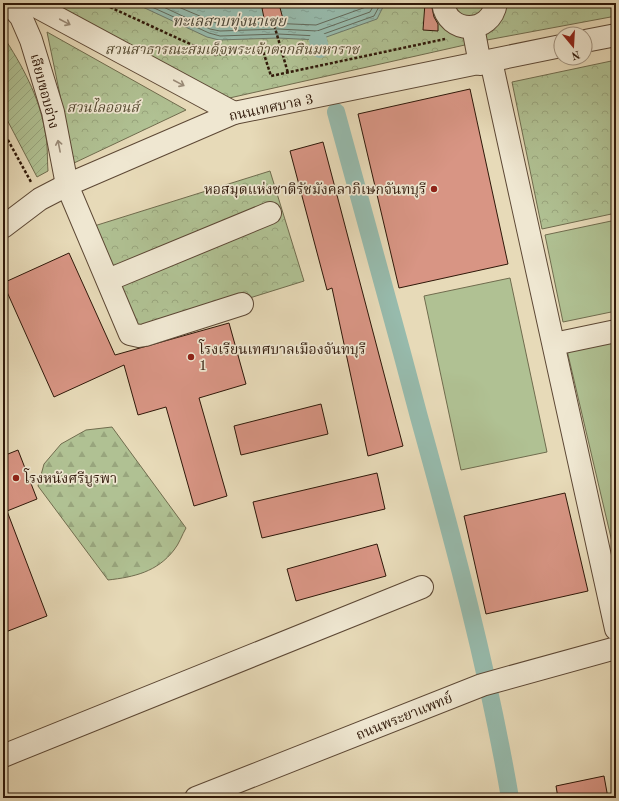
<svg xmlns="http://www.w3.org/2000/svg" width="619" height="801" viewBox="0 0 619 801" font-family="'Old Standard TT','Noto Serif Thai',serif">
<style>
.forest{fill:url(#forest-firs);stroke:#706c4e}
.park{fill:url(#park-crowns);stroke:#706c4e}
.garden{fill:url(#garden-furrows);stroke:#706c4e}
.pitch{fill:#b0c193;stroke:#706c4e}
.water{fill:url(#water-ripples);stroke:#6d7a6b}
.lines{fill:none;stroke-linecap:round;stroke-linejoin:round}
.shore{stroke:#636a5b;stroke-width:1}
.canal{stroke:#97bbad;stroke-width:18}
.building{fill:#d89584;stroke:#2f1809}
.minor-casing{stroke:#5d4835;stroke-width:24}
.path{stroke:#2f1809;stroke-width:2.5;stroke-dasharray:3 2;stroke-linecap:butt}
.minor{stroke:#efe7d1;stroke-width:22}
.oneway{stroke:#998a77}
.poi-dot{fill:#8f2418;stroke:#efe7d1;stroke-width:1.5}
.labels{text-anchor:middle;stroke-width:3.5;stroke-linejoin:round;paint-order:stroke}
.park-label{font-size:14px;font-style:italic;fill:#564b32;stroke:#efe7d1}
.street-label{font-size:14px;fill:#2f1809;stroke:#efe7d1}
.poi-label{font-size:14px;fill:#2f1809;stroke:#efe7d1;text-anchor:start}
.water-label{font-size:15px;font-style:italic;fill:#4e493a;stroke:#efe7d1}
</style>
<defs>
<pattern id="forest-firs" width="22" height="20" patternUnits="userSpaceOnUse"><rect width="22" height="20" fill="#b0c193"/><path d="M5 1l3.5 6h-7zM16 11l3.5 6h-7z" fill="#98a57d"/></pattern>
<pattern id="park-crowns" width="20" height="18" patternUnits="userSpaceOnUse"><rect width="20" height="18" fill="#b0c193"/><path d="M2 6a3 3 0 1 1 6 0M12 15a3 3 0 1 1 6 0" fill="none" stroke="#98a57d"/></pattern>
<pattern id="garden-furrows" width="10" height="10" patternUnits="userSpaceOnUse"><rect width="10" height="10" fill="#b0c193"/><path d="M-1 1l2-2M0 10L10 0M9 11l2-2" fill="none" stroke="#98a57d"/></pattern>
<pattern id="water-ripples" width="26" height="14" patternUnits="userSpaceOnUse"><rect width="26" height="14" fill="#97bbad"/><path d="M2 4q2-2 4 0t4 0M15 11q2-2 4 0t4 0" fill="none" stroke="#82a094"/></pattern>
</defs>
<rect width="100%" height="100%" fill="#e7dab8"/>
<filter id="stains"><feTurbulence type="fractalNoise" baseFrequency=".005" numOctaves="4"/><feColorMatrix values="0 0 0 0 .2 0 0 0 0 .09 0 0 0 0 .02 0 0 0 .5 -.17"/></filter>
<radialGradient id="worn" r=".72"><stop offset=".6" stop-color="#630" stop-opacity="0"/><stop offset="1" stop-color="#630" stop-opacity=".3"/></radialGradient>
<path class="forest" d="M112,427L186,528C182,535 179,544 174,550C157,572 134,577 108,580L38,486L44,464L61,444L86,430Z"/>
<g class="park">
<path d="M51,3H616V16L487,40L225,99Z"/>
<path d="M47,32L186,110L74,163Z"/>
<path d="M616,60V213L542,229L512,82Z"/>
<path d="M270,171L304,281L125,337L91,227Z"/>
</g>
<path class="garden" d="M3,36C22,65 39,96 45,131C48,144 47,158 48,171L37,177L3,112Z"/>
<g class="pitch">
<path d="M616,220V311L563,322L545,235Z"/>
<path d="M510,278L547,452L461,470L424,296Z"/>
<path d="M616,336V559L566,346Z"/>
</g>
<path class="water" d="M134,3H385L377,19L318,40L278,38L219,40L207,37Z"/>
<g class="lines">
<g class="shore">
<path d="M143,3L209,33L220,36L278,34L318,36L374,16L381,3"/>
<path d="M155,3L210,29L220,31L278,29L317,31L370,12L375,3"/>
<path d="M169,3L221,25L264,24"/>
<path d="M268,23L316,25L366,7L369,3"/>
</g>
<g class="canal">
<path d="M318,40L320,49"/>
<path d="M336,112C364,213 392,315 419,417C454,543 488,669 510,798"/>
</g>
</g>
<g class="building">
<path d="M425,3H431L434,17L438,24V31L423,30Z"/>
<path d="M279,4L283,19L265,23L262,8Z"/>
<path d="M470,89L508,264L399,288L358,114Z"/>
<path d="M323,142L403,446L368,456L332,288L327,290L290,151Z"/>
<path d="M69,253L115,355L229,323L246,384L199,398L227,496L194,506L166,407L138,415L124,365L54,397L3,283Z"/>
<path d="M321,404L328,434L241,455L234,426Z"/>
<path d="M18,450L37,499L7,511L47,616L3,633V456Z"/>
<path d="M377,473L385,509L262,538L253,502Z"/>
<path d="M565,493L588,591L486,614L464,516Z"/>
<path d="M377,544L386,576L296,601L287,569Z"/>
<path d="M604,776L608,798H558L556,786Z"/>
</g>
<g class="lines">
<g class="minor-casing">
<g id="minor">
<path d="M9,3L21,17L31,40L53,112L67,185L130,334L139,336L145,335L242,304"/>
<path d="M30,3L234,113"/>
<path d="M443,3C447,35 491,35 496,3"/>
<path d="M473,27L480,64"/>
<path d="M585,41L616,35"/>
<path d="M491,61L616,629"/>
<path d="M3,227L40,199L67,185L234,113L561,46"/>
<path d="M108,280L270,213"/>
<path d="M554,344L616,331"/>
<path d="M3,756L422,587"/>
<path d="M196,798L482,685L616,648"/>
</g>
</g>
<g class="path">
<path d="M101,3L214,55L263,51L271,76L445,39"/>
<path d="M513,4L519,3"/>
<path d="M273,21L288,73"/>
<path d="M3,131L31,182"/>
</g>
<use href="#minor" class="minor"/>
</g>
<defs><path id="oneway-shaft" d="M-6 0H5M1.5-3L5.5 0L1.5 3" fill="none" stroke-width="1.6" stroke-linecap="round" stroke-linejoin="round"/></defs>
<g class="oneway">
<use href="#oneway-shaft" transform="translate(65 22) rotate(28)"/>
<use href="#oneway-shaft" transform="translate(179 83) rotate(28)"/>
<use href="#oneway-shaft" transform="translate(59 146) rotate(-101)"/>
</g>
<g class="poi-dot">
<circle cx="434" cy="189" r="4"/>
<circle cx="191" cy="357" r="4"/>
<circle cx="16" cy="478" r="4"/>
</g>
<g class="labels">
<g class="park-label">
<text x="232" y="54">สวนสาธารณะสมเด็จพระเจ้าตากสินมหาราช</text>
<text x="103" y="112">สวนไลออนส์</text>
</g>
<g class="street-label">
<text transform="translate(45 91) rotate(75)" y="5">เลียบขอบอ่าง</text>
<text transform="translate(271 107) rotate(-12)" y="5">ถนนเทศบาล 3</text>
<text transform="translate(404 716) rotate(-22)" y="5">ถนนพระยาแพทย์</text>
</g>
<g class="poi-label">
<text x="426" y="194" text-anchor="end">หอสมุดแห่งชาติรัชมังคลาภิเษกจันทบุรี</text>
<text x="199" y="354">โรงเรียนเทศบาลเมืองจันทบุรี<tspan x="199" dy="16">1</tspan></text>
<text x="24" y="483">โรงหนังศรีบูรพา</text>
</g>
<g class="water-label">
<text x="229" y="26">ทะเลสาบทุ่งนาเชย</text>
</g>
</g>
<rect width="619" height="801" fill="none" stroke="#e7dab8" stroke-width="16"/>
<rect x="4" y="4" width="611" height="793" fill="none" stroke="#2f1809" stroke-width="2"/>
<rect x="8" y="8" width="603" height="785" fill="none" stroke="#2f1809"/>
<g transform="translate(573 46) rotate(162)"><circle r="19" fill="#efe7d1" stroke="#a29481"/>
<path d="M0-3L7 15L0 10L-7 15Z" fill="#8f2418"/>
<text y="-6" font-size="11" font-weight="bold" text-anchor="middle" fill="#2f1809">N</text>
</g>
<rect width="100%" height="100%" filter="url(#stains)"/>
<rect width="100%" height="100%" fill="url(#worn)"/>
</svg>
